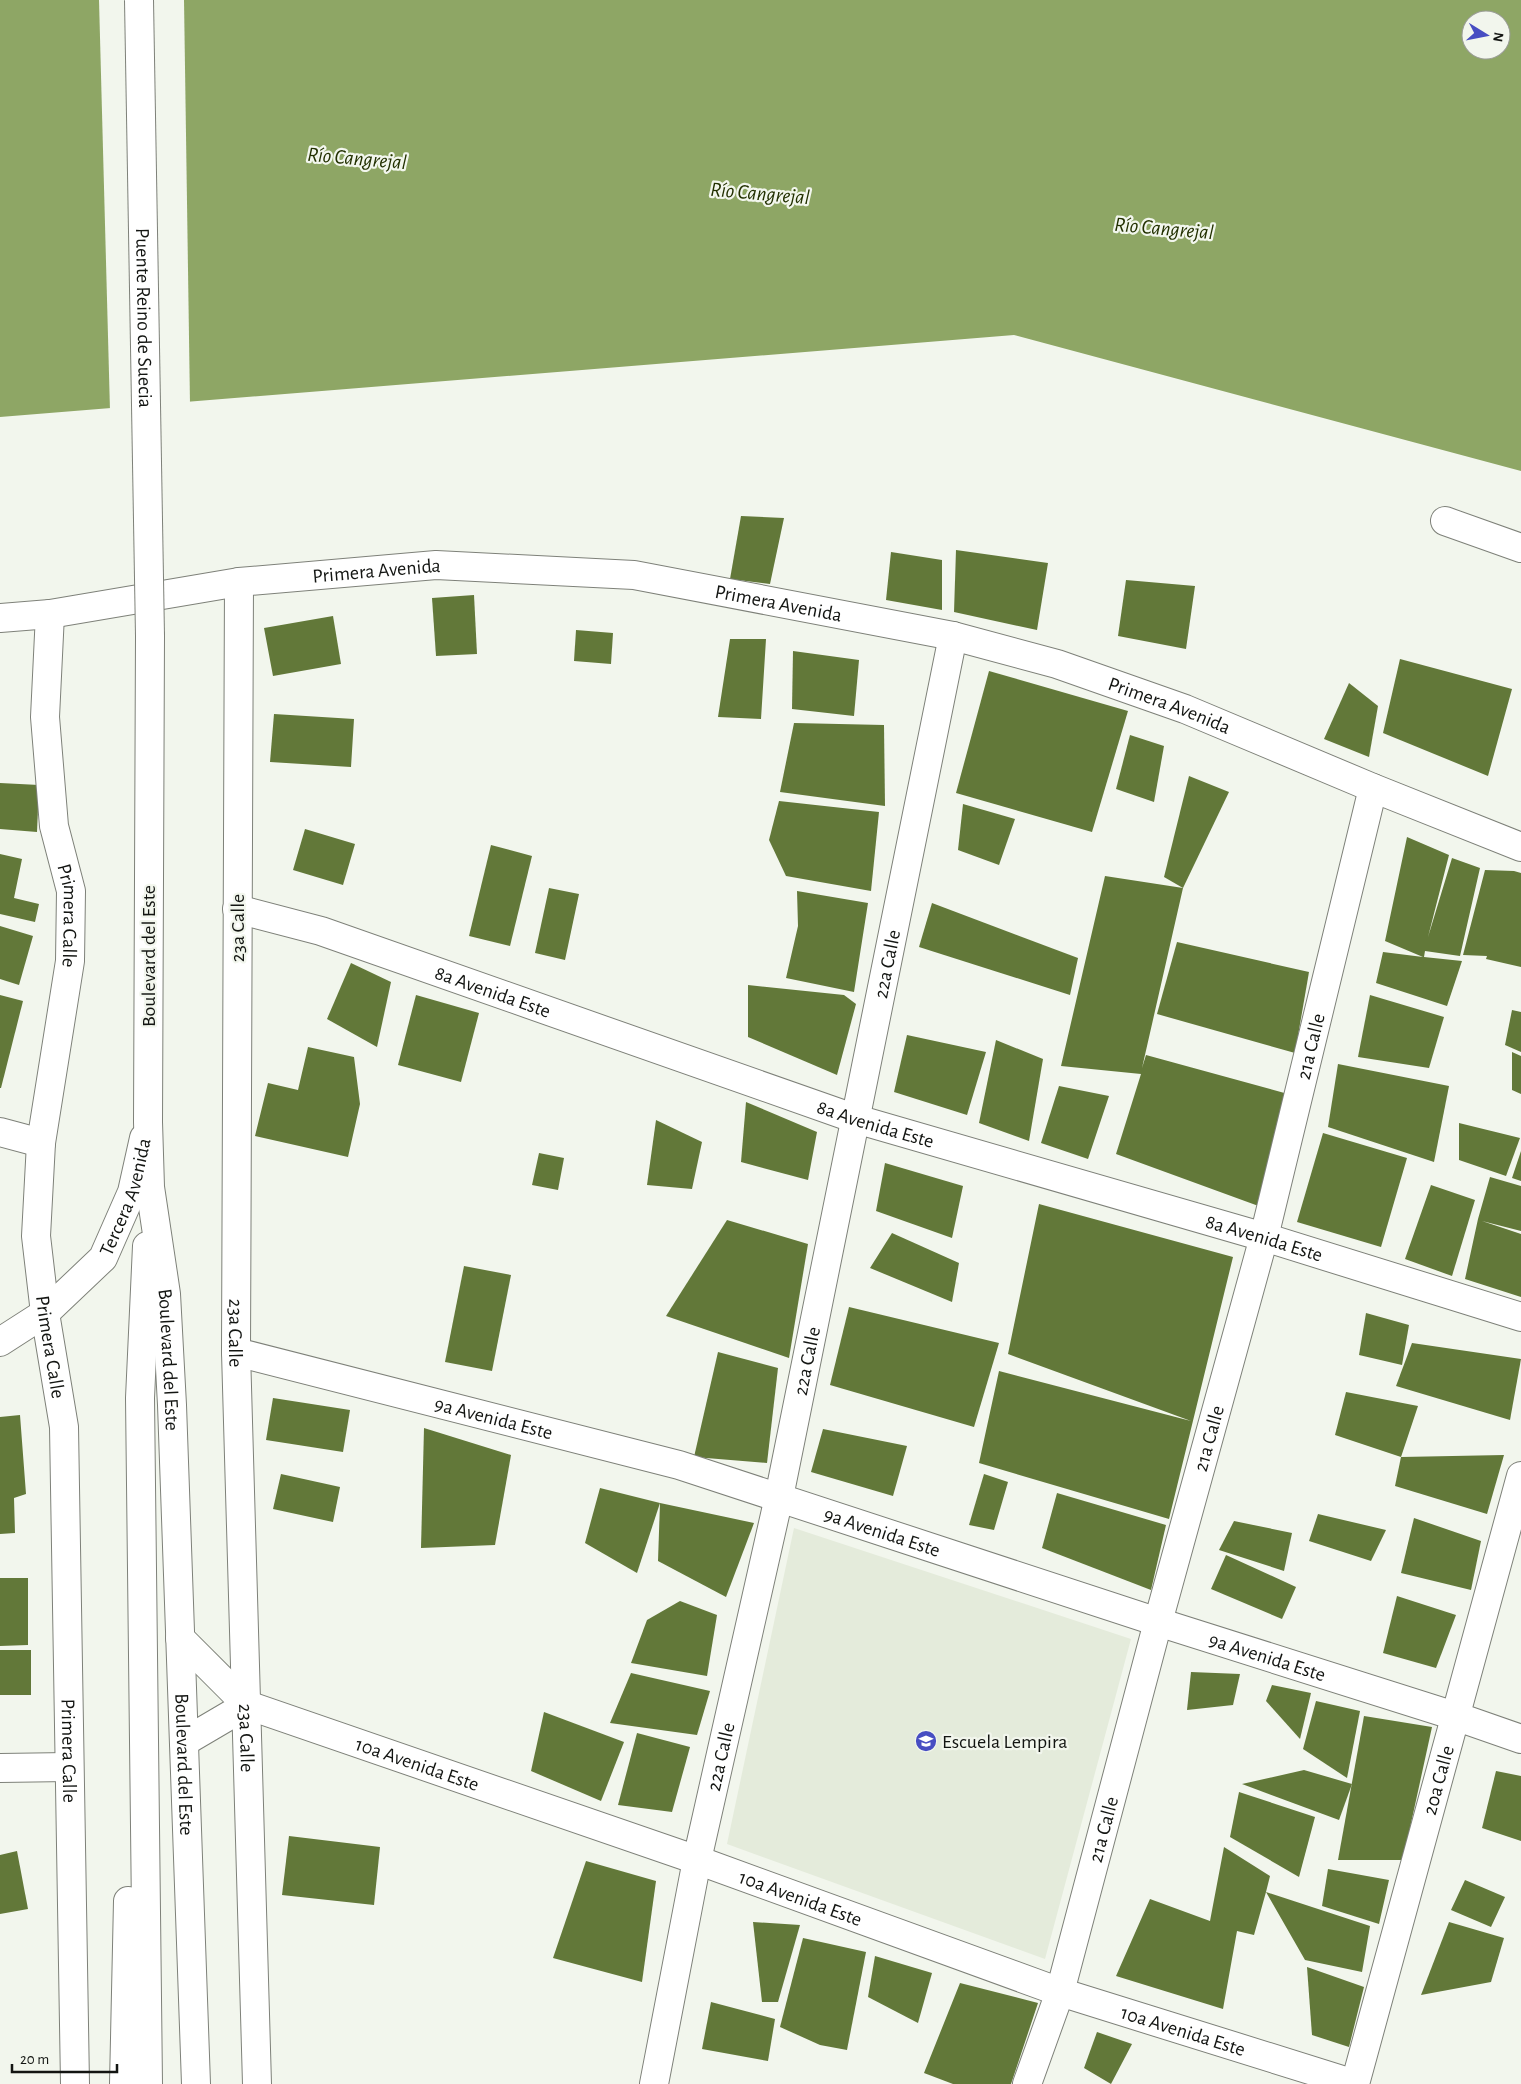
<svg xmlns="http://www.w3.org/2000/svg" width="1521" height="2084" viewBox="0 0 1521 2084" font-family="'Alegreya Sans',sans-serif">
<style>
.built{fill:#e4ebdb}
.water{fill:#8ea665;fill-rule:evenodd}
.pier{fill:#f2f6ed}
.building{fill:#627839}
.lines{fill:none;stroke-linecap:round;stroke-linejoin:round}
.street-casing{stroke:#7e8179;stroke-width:30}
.secondary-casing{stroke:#7e8179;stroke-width:30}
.street{stroke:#fff;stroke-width:28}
.secondary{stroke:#fff;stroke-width:28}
.secondary-bridge-casing{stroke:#7e8179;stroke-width:30;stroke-linecap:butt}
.secondary-bridge{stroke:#fff;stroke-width:28}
.labels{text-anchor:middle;stroke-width:4.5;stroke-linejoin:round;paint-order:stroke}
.street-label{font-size:20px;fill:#131512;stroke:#f2f6ed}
.poi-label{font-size:20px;fill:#131512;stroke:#f2f6ed;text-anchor:start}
.water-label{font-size:21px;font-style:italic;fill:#223000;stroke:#f2f6ed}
</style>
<rect width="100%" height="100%" fill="#f2f6ed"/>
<path class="built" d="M794,1528L1131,1639L1045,1959L727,1844Z"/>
<path class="water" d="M0,0H1521V471L1014,335L0,417ZM1471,20H1501V50H1471Z"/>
<path class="pier" d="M99,0H184L190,404L110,411Z"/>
<g class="building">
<path d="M741,516L784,518L770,584L730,579Z"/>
<path d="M956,550L1048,563L1037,630L954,612Z"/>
<path d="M891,552L942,560V610L886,600Z"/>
<path d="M1126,580L1195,586L1186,649L1118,636Z"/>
<path d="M474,595L477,654L436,656L432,598Z"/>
<path d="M333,616L341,664L273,676L264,628Z"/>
<path d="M576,630L613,633L611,664L574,661Z"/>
<path d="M730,639H766L761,719L718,717Z"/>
<path d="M793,651L859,660L854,716L792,709Z"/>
<path d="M1400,659L1512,689L1488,776L1383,733Z"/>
<path d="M989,671L1128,711L1092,832L956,793Z"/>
<path d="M1349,683L1378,706L1369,757L1324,739Z"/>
<path d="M274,714L354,719L351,767L270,762Z"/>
<path d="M794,723L884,725L885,806L780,792Z"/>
<path d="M1130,735L1164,746L1154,802L1116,789Z"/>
<path d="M1189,776L1229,792L1183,888L1164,877Z"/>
<path d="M0,783L39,785L37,832L0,829Z"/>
<path d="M779,801L879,812L871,891L786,876L769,840Z"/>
<path d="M963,804L1015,819L999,865L958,850Z"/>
<path d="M305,829L355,844L343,885L293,870Z"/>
<path d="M1407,837L1449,855L1428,937L1452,858L1480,868L1460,956L1425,951L1424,957L1462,961L1447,1006L1376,983L1383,952L1423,957L1385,941Z"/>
<path d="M491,845L532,856L510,946L469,936Z"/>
<path d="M0,854L22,859L14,898L39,904L35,922L0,914Z"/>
<path d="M1485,870L1514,871L1521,873V967L1486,959L1487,956L1463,955Z"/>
<path d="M1105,876L1183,888L1142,1068L1146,1055L1288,1094L1264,1208L1116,1154L1141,1074L1061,1066Z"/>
<path d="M549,888L579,894L565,960L535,953Z"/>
<path d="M797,891L868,903L854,992L786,978L798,926Z"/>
<path d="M932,903L1078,958L1070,995L919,947Z"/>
<path d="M0,926L33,936L19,985L0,979Z"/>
<path d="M1177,942L1309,972L1295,1053L1157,1014Z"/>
<path d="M351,963L391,982L377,1047L327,1019Z"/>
<path d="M748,985L844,995L856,1004L837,1075L748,1037Z"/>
<path d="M0,995L23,1001L1,1088H0Z"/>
<path d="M416,995L479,1013L461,1082L398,1065Z"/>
<path d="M1370,995L1444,1017L1429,1068L1358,1057Z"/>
<path d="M1512,1010L1521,1012V1052L1505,1045Z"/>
<path d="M907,1035L986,1052L967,1115L894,1092Z"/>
<path d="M996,1040L1043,1059L1029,1141L979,1123Z"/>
<path d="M308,1047L354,1057L360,1104L348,1157L255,1136L268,1083L298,1090Z"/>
<path d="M1512,1052L1521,1056V1094L1512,1090Z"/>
<path d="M1338,1064L1449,1086L1434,1162L1328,1127Z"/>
<path d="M1059,1086L1109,1096L1088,1159L1041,1143Z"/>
<path d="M746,1102L817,1132L808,1180L741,1162Z"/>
<path d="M656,1120L702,1142L692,1189L647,1185Z"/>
<path d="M1459,1123L1520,1138L1506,1176L1459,1160Z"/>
<path d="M1323,1133L1407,1158L1381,1247L1297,1222Z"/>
<path d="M1521,1151V1181L1512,1178Z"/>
<path d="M539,1153L564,1158L558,1190L532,1185Z"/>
<path d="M885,1163L963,1186L952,1238L876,1211Z"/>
<path d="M1490,1177L1521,1186V1231L1482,1221L1521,1234V1297L1465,1279L1478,1219Z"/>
<path d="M1431,1185L1475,1200L1452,1276L1405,1259Z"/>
<path d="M1039,1204L1233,1257L1169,1519L979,1463L999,1371L1191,1421L1008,1354Z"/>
<path d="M727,1220L808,1244L789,1358L666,1316Z"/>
<path d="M892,1233L959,1263L952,1302L870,1268Z"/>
<path d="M464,1266L511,1275L492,1371L445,1362Z"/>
<path d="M849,1307L999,1343L974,1427L830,1385Z"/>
<path d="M1366,1313L1409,1325L1402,1365L1359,1355Z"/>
<path d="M1412,1343L1521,1359L1510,1420L1396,1386Z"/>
<path d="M718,1352L778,1368L767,1463L694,1457Z"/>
<path d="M1346,1392L1418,1406L1401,1457L1335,1435Z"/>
<path d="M273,1398L350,1410L343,1452L266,1440Z"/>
<path d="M20,1415L26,1494L14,1498L15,1533L0,1534V1417Z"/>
<path d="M424,1428L511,1455L495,1545L421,1548Z"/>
<path d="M823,1429L907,1446L893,1496L811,1472Z"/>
<path d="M1504,1455L1487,1514L1395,1486L1401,1457Z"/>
<path d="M281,1474L340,1487L333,1522L273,1509Z"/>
<path d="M984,1474L1008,1482L994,1530L969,1525Z"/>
<path d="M600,1488L660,1503L637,1573L585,1543Z"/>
<path d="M1057,1493L1166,1525L1151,1590L1042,1548Z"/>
<path d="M660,1503L754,1523L726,1597L658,1561Z"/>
<path d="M1318,1514L1386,1530L1371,1561L1309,1541Z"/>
<path d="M1414,1518L1481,1541L1471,1590L1401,1573Z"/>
<path d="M1234,1521L1292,1533L1284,1571L1219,1550Z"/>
<path d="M1226,1555L1296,1587L1282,1619L1211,1589Z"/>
<path d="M0,1578H28V1645L0,1646Z"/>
<path d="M1397,1596L1456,1615L1436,1668L1383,1653Z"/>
<path d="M680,1601L717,1615L707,1676L631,1663L647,1620Z"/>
<rect x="0" y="1650" width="31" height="45"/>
<path d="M1191,1672L1240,1674L1233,1705L1187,1710Z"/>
<path d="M631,1673L710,1691L697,1735L610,1723Z"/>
<path d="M1272,1685L1311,1693L1300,1739L1266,1701Z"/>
<path d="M1316,1701L1360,1711L1347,1778L1303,1749Z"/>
<path d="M544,1712L624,1742L601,1801L531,1771Z"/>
<path d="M1364,1716L1432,1727L1403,1860H1338Z"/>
<path d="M637,1733L690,1747L672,1812L618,1805Z"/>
<path d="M1304,1770L1352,1784L1339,1820L1242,1784Z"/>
<path d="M1496,1771L1521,1776V1841L1482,1828Z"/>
<path d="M1239,1792L1315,1817L1299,1877L1230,1837Z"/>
<path d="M289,1836L380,1847L374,1905L282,1895Z"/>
<path d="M1224,1847L1270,1876L1266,1892L1370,1926L1362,1972L1305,1960L1266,1892L1254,1935L1237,1931L1223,2009L1116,1976L1150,1899L1210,1921Z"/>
<path d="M17,1851L28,1909L0,1914V1855Z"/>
<path d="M586,1861L656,1881L642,1982L553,1958Z"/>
<path d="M1328,1869L1389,1880L1379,1924L1322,1906Z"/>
<path d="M1465,1880L1505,1897L1491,1927L1451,1910Z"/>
<path d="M753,1922L800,1925L778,2002H762Z"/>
<path d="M1449,1922L1504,1938L1491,1982L1421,1995Z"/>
<path d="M803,1938L866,1952L847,2050L820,2045L780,2027Z"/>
<path d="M875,1956L932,1973L918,2023L868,1997Z"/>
<path d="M1307,1967L1364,1987L1349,2047L1312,2035Z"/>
<path d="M960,1983L1038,2003L1011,2084H953L924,2073Z"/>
<path d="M711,2002L775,2019L768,2061L702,2049Z"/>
<path d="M1097,2032L1132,2044L1111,2084L1084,2068Z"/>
</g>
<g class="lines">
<g class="street-casing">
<g id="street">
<path d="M1445,521L1521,548"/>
<path id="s1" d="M239,582L236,1352L257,2084"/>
<path id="s2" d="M50,614L45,717L54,826L71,891L70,961L41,1143L36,1236L45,1313L64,1427L75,2084"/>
<path id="s3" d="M0,618L50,614L239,582L436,565L634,575L953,636L1057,664L1185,709L1373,788L1521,847"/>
<path id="s4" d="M237,909L321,931L856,1119L1264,1237L1521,1317"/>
<path d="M0,1132L41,1143"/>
<path id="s5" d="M0,1342L45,1313L103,1258L132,1192L144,1138"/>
<path id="s6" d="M236,1352L679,1465L1158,1622L1455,1716L1521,1739"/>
<path id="s7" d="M180,1638L247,1705L697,1860L1060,1992L1355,2084"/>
<path d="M184,1742L247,1705"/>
<path d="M0,1768L68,1767"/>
<path id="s8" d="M654,2084L697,1860L779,1497L953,636"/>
<path id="s9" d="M1027,2084L1060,1992L1158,1622L1264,1237L1373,788"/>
<path id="s10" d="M1355,2084L1521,1476"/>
</g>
</g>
<g class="secondary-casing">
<g id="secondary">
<path id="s11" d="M150,636L148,1122L150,1187L166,1294L172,1405L196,2084"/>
<path d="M147,1246L140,1398L148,2084"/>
<path d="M124,2084L128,1901"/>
</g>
</g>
<use href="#street" class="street"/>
<use href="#secondary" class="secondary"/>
<g class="secondary-bridge-casing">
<g id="secondary-bridge">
<path id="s12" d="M139,0L150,636"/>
</g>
</g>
<use href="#secondary-bridge" class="secondary-bridge"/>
</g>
<defs>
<g id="school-disc" transform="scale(1.125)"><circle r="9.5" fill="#474dc2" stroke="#f2f6ed"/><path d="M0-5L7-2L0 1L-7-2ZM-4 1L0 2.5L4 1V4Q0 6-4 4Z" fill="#fff"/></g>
</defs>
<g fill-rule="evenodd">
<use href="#school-disc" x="926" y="1741"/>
</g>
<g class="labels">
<g class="street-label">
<text dy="7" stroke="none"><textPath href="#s12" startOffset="318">Puente Reino de Suecia</textPath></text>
<text dy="7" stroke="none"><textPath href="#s3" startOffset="380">Primera Avenida</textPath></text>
<text dy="7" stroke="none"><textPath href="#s3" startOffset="785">Primera Avenida</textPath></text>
<text dy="7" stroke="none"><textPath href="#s3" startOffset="1190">Primera Avenida</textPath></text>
<text dy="7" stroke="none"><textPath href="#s2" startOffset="304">Primera Calle</textPath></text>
<text transform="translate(237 928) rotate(-90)" y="7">23a Calle</text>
<text transform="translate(148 956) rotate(-90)" y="7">Boulevard del Este</text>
<text dy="7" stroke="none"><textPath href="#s8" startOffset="1144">22a Calle</textPath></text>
<text dy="7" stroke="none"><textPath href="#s4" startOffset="269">8a Avenida Este</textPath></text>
<text dy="7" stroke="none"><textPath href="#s9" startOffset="1076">21a Calle</textPath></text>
<text dy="7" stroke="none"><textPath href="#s4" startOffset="674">8a Avenida Este</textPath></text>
<text dy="7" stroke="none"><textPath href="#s5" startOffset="199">Tercera Avenida</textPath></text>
<text dy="7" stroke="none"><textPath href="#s4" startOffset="1079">8a Avenida Este</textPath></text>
<text dy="7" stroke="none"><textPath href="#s1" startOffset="751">23a Calle</textPath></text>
<text dy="7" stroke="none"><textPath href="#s2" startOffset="739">Primera Calle</textPath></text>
<text dy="7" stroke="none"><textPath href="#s11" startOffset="725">Boulevard del Este</textPath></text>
<text dy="7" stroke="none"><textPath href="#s8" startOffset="739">22a Calle</textPath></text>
<text dy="7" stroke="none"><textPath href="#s6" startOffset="266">9a Avenida Este</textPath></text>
<text dy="7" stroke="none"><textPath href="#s9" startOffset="671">21a Calle</textPath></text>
<text dy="7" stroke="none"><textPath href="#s6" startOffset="671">9a Avenida Este</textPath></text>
<text dy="7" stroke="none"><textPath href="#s6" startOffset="1076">9a Avenida Este</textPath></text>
<text dy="7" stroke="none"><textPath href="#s1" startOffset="1156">23a Calle</textPath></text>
<text dy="7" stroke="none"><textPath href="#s2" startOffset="1144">Primera Calle</textPath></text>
<text dy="7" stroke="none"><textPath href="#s8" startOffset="334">22a Calle</textPath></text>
<text dy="7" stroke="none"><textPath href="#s11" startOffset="1130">Boulevard del Este</textPath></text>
<text dy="7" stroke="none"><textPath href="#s7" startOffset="275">10a Avenida Este</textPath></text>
<text dy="7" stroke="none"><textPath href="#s10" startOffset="315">20a Calle</textPath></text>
<text dy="7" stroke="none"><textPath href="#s9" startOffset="266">21a Calle</textPath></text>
<text dy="7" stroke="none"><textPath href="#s7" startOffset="681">10a Avenida Este</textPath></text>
<text dy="7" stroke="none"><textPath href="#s7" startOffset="1086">10a Avenida Este</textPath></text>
</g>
<g class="poi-label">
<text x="942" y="1748">Escuela Lempira</text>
</g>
<g class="water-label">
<text transform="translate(357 158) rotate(5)" y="7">Río Cangrejal</text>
<text transform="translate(760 193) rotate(5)" y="7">Río Cangrejal</text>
<text transform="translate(1164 228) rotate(5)" y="7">Río Cangrejal</text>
</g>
</g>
<g transform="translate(1486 35) rotate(100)"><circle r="24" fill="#f2f6ed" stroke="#999c95"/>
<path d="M0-4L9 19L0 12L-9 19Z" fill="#474dc2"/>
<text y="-8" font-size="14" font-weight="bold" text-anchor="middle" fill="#131512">N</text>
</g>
<path d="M12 2064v8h105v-8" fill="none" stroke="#131512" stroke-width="2.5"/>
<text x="20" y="2064" font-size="15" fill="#131512" stroke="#f2f6ed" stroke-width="4" paint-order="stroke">20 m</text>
</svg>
